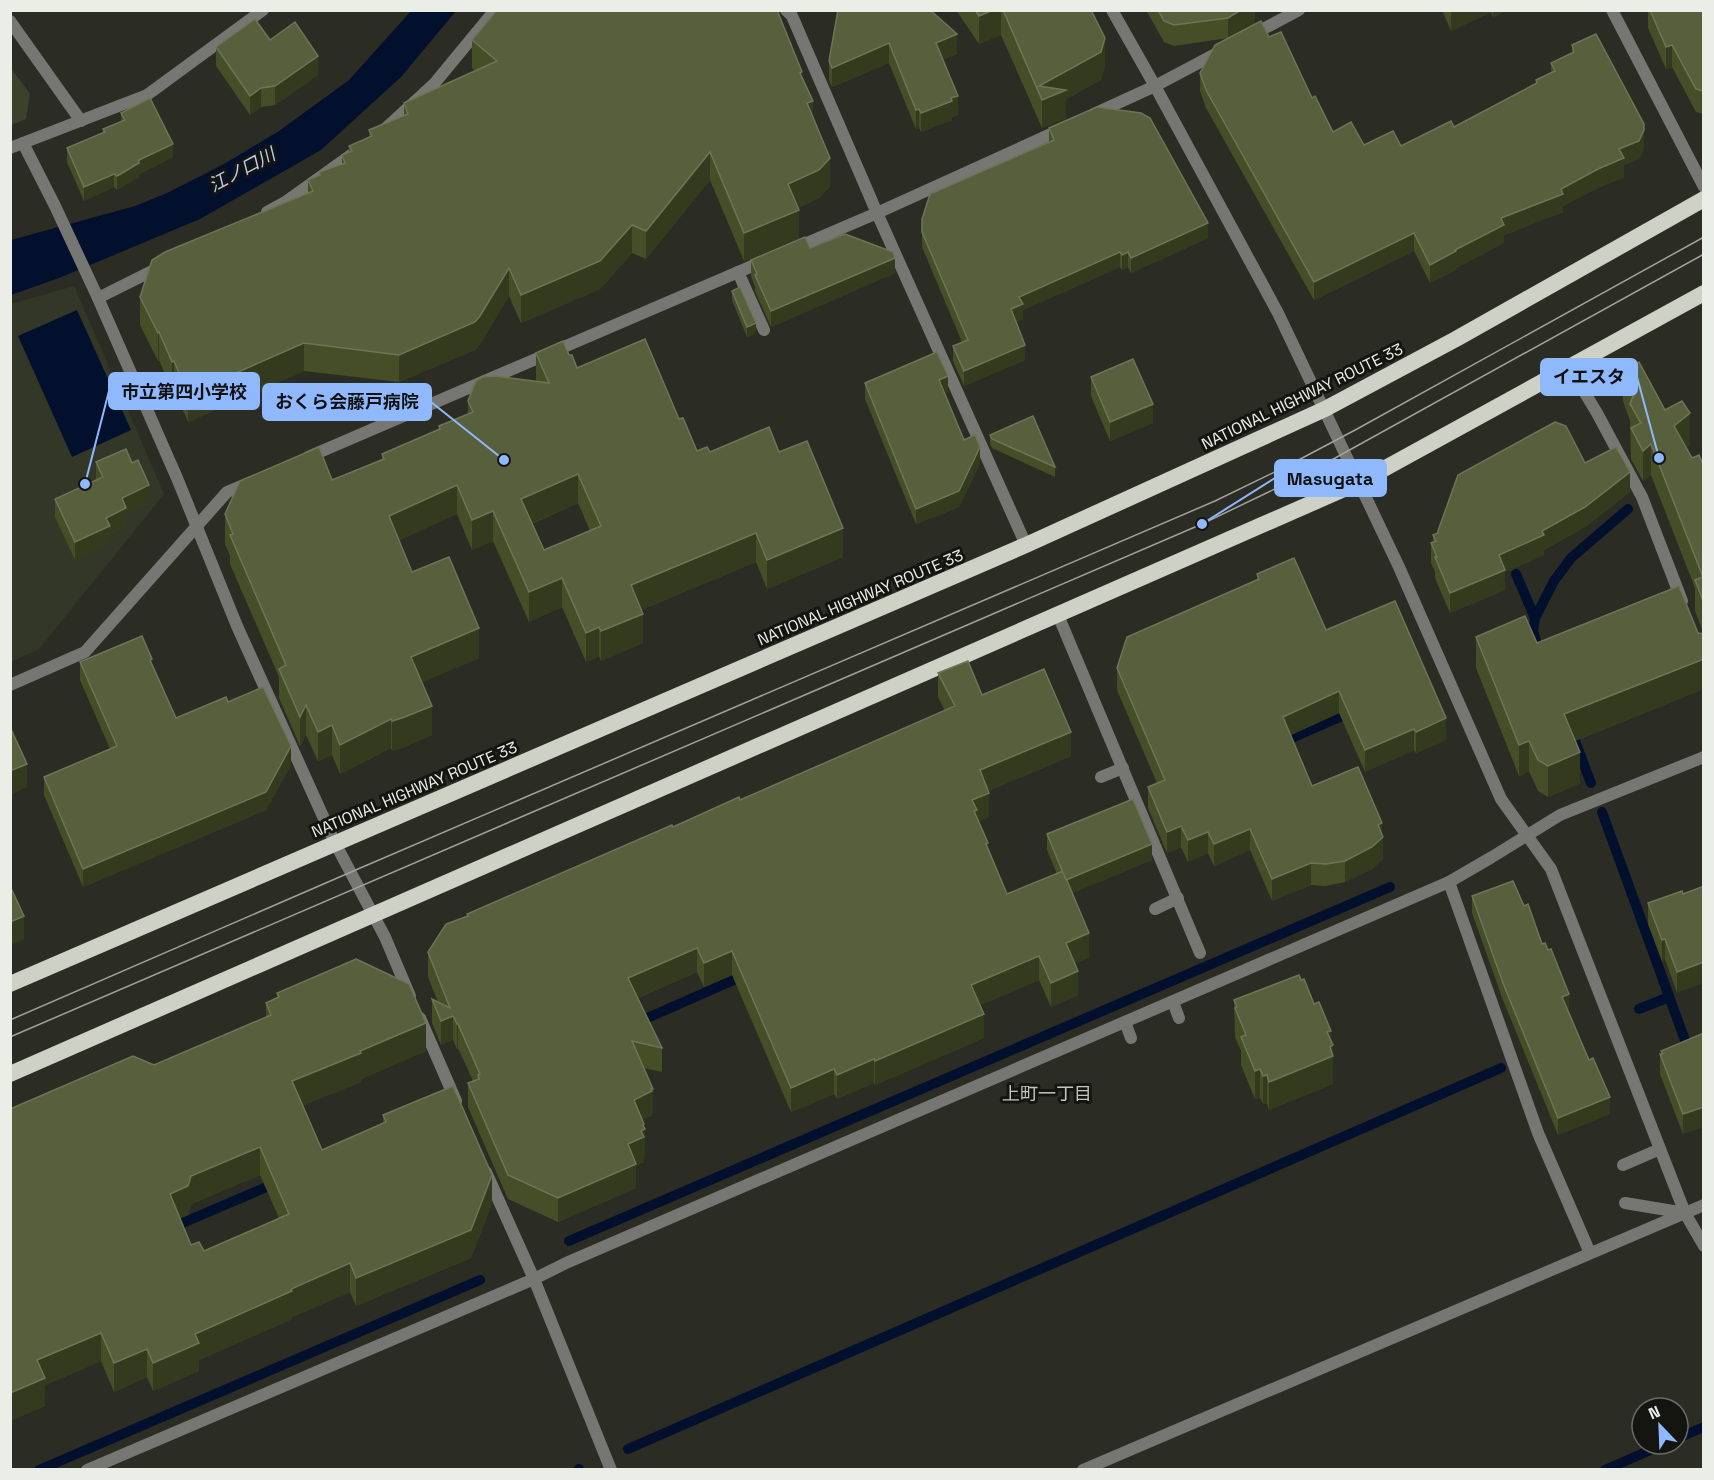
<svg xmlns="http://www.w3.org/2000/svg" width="1714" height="1480" viewBox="0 0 1714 1480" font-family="'Space Grotesk','Noto Sans JP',sans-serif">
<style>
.built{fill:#333728}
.green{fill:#3c422a}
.water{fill:#03102d}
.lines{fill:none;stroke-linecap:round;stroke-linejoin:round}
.stream{stroke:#03102d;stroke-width:10}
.service{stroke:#767772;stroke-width:12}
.minor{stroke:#767772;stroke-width:12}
.tertiary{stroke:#767772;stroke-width:12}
.trunk{stroke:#ced1c6;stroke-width:16}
.tram{stroke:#a0a29b;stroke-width:1.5}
.wall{fill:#454e27;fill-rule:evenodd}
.shaded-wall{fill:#333a1d}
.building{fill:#575f3c;stroke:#6e7557;stroke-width:1.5;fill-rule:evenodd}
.labels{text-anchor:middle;stroke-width:6;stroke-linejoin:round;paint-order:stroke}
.street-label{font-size:16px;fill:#ebede7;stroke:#141511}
.water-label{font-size:18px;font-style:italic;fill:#bbd0f4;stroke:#141511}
.neighbourhood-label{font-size:18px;fill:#c3c6bb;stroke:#141511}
.leader{fill:none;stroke:#90b8fd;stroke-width:2}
.callout-dot{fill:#90b8fd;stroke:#141511;stroke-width:2}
.callout{fill:#90b8fd;stroke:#90b8fd;stroke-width:2}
.callout-label{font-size:18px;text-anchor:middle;font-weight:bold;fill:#111}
</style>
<rect width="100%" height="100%" fill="#2b2d24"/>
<path class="built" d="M74,286L164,494L39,649L11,662V304Z"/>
<path class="green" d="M10,67L30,94L26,119L11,125Z"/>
<g class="water">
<path d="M411,11H456L401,77L321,150L200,219L59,278L11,295V240L135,206L167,193L224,164L279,131L349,80Z"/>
<path d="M77,310L131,430L72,457L18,336Z"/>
</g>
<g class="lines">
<g class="stream">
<path d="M1516,574L1535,618"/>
<path d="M1538,648L1533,631L1535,618L1554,581L1571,558L1628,509"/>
<path d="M1575,741L1591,783"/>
<path d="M1280,743L1354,711"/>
<path d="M1602,812L1690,1054"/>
<path d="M1639,1009L1669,997"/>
<path d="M636,1023L745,975"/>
<path d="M171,1228L278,1182"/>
<path d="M569,1241L1390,887"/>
<path d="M1678,1438L1704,1427"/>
<path d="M628,1449L1501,1068"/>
<path d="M39,1470L480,1280"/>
<path d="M578,1470L579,1469"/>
<path d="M1605,1470L1664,1444"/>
</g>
<g class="service">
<path d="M1101,777L1123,768"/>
<path d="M1155,909L1178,898"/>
<path d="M1173,1002L1179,1018"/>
<path d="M1125,1022L1131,1038"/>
<path d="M1623,1165L1660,1149"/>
<path d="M1625,1203L1685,1213"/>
</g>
<g class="minor">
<path d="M786,10L792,16L877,213L1026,545"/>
<path d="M1612,10L1704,187"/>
<path d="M10,21L81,121"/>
<path d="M1250,36L1299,10"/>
<path d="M1094,114L1155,86L1221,51"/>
<path d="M385,129L434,84L495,10"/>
<path d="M23,143L55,206L98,298L177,478L237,626L335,843L385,937L410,996"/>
<path d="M10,148L147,95L263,10"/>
<path d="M267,212L287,201L354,153"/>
<path d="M793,249L877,213L1062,129"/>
<path d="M738,272L764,330"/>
<path d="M98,298L164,265"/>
<path d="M1570,368L1597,413L1642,497L1682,601"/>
<path d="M308,457L766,260"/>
<path d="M1058,615L1200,953"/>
<path d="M10,685L85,652L227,492L251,482"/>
<path d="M1449,882L1538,1133L1590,1253"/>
<path d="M420,1018L456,1101"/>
<path d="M486,1172L534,1279L611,1470"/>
<path d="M87,1470L534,1279L566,1263L1449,882L1492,857L1560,815L1704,757"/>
<path d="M1083,1470L1685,1213"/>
</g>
<g class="tertiary">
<path d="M1112,10L1155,86L1278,313L1399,567L1501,799L1551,869L1685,1213L1704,1246"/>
<path d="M1685,1213L1704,1205"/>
</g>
<g class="trunk">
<path d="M10,984L1026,545L1325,409L1456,339L1704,199"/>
<path d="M10,1074L1360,482L1704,293"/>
</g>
<g class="tram">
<path d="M10,1020L358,869L1215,501L1289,465L1357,429L1704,237"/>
<path d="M10,1037L1202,524L1308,473L1704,254"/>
</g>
</g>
<g class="wall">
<path d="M838,10L957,54L943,59L958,115L952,117V120L921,132L919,128L916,129L889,63L832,87L829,80V61Z"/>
<path d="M956,10H1091L1105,66L1101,80L1066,99V118L1042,128L1001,35L979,44Z"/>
<path d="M1146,10H1255L1228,38L1174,46L1164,42Z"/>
<path d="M1442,10H1508L1493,17L1491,12L1451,31Z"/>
<path d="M1648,10H1704V114L1696,112L1672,67L1666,69L1648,28Z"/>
<path d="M1269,37L1312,98L1333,132L1364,145L1401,146L1454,127L1536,84V80L1551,73V63L1572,54V45L1644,149L1639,159L1624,165V177L1598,188L1563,206V212L1504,235V243L1456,268V270L1430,283L1414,251L1314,300L1206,108L1200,91V73Z"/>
<path d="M270,40L318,75L275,105L261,107L250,115L216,66V47Z"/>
<path d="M472,40L802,77L830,186L819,198L798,208L799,238L744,261L710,180L646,259L632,253L600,289L521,323L509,296L480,344L475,350L399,382L304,371L188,422L174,389L172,390L159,360L158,361L140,325V297L308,193V180L342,164V155L349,152V146L369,138V130L404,116V103L475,71L472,68Z"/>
<path d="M121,113L173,157L139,174V177L117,190L114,187L84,201L67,162V148L103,133V129L121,121Z"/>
<path d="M1049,128L1208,238L1131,273L1128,267L1122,270L1120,267L1023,310V319L1016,322L1025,360L964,386L953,361V346L962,342L922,247V219L1049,142Z"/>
<path d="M810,248L895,273L771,327L755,291V287L751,276V260Z"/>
<path d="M732,291L756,333L747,337L732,300Z"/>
<path d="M536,353L569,355L577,368L679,419L697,451L779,452L843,557L767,589L756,562L641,610L643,643L601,661L599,656L586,662L562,607L529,622L493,541L472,550L457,514L399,540L412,572L479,658L422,682L432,735L402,748L392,751L391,748L340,774L332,755L318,761L306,735L300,746L279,698V677L230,564V556L225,544V514L332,480L382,459V454L439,429V426L468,414V401L536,381ZM578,503L590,531L544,550L532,524Z"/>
<path d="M1623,370L1665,410L1690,444L1686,448L1692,458L1704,467V634L1695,611V588L1651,475L1643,481L1631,459L1630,421L1623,401Z"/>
<path d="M1091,377L1153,423L1110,441L1091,396Z"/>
<path d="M865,383L948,392L945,393L964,440L980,463L959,507L916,524L865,399Z"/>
<path d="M990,435L1055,467V477L992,448L990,444Z"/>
<path d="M96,462L149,504L126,514V526L110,534V544L75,560L55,517V499L96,480Z"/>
<path d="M1585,463L1630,492L1585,527L1544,550V555L1505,572V590L1450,613L1435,578V572L1431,563V543L1433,542V535L1438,534V531Z"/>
<path d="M1257,574L1326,630L1446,740L1416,753L1414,750L1365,772L1339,713L1291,735L1312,786L1382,834L1383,859L1372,869L1345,882L1326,886L1311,885L1272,901L1250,850L1214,866L1208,853L1188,862L1181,847L1167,853L1148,808V787L1157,783L1117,690V668L1257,580Z"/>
<path d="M1698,633L1704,634V689L1575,741L1580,783L1548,797L1538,791L1529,771L1519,776L1476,668V637L1537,643Z"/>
<path d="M80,662L152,664L176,718L228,702L291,765L266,810L83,887L44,795V777L110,749L80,680Z"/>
<path d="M938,673L982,695L1071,756L988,791L989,817L979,821L988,849L1007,894L1057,874L1047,850V834L1152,860L1072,893L1089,958L1075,963L1078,995L1051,1007L1039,980L980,1005L984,1038L875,1085L874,1083L837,1099L834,1094L791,1112L732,975L704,987L697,972L638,998L662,1048V1072L644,1068L653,1113H652V1115L642,1120L644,1128L645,1153L644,1154V1162L636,1165V1188L558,1222L508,1199L468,1107V1083L473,1081L458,1048L457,1049L453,1040L441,1045L432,1023V999L438,1002L428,977V952L467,916V914L740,800L945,711L938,697Z"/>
<path d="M1683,894L1677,993L1665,959L1662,961L1648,924V903Z"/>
<path d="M1472,896L1524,906L1542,944L1610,1114L1558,1135L1503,1000L1472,913Z"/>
<path d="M277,993L426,1051L361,1079V1082L303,1105L322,1150L383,1124V1115L492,1203L471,1258L356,1306L350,1292L292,1317V1319L199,1360V1371L153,1391L147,1377L114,1392L101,1361L45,1385V1406L10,1421V1109L154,1065L266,1017V1003L277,998ZM260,1175L279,1218L204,1251L191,1245L180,1218L188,1215L191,1204Z"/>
<path d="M1234,1000L1331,1041L1333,1054V1084L1269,1110L1267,1103L1263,1104L1260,1098L1255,1099L1241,1065V1051L1235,1037Z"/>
<path d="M1704,1033L1683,1134L1660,1074V1054H1661V1051Z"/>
</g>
<g class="shaded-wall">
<path d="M993,10H1001V35L979,44V16Z"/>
<path d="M1241,10H1255V24L1228,38V18Z"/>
<path d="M1451,10H1491V12L1451,31Z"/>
<path d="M1493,10H1508L1493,17Z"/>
<path d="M957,34V54L936,62V43Z"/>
<path d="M1105,38V66L1101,80L1066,99V118L1042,128V100L1039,86Z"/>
<path d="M889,43V63L832,87V68Z"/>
<path d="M1672,45V67L1666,69V47Z"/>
<path d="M318,56V75L275,105V86Z"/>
<path d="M261,88V107L250,115V96Z"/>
<path d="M958,96V115L952,117V120L921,132V113Z"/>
<path d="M813,101V129L807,103Z"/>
<path d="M919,109V128L916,129V110Z"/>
<path d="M1644,130V149L1639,159L1624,165V177L1598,188L1563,206V212L1504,235V243L1456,268V270L1430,283V265L1455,250L1501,218L1561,189L1619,149Z"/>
<path d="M173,144V157L139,174V177L117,190V176L139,160Z"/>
<path d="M710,152V180L646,259V231Z"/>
<path d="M830,158V186L819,198L788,212V184Z"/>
<path d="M114,174V187L84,201V187Z"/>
<path d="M799,210V238L744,261V233Z"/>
<path d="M1208,223V238L1131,273V258Z"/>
<path d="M632,225V253L600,289L521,323V295Z"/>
<path d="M1414,233V251L1314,300V282Z"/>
<path d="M1120,252V267L1023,310V319L1011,324V309L1019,297Z"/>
<path d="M1128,252V267L1122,270V255Z"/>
<path d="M895,258V273L771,327V311Z"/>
<path d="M509,268V296L480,344L475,350L399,382V355Z"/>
<path d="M756,323V333L747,337V327Z"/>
<path d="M159,332V360L158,361V333Z"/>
<path d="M304,343V371L188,422V394Z"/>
<path d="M1025,345V360L964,386V371Z"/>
<path d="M174,361V389L172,390V362Z"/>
<path d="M948,376V392L939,396V380Z"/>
<path d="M1153,404V423L1110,441V422Z"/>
<path d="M1690,413V444L1674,457V426Z"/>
<path d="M1651,444V475L1643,481V451Z"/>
<path d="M980,447V463L959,507L916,524V509Z"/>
<path d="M1630,472V492L1585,527L1544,550V555L1505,572V590L1450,613V593L1499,555L1542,531Z"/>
<path d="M578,474V503L521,528V499Z"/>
<path d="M149,485V504L126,514V526L110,534V544L75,560V542L106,518L122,498Z"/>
<path d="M457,485V514L389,545V516Z"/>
<path d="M493,511V541L472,550V520Z"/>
<path d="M843,528V557L767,589V560Z"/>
<path d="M756,533V562L631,614V585Z"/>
<path d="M562,578V607L529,622V592Z"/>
<path d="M643,614V643L601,661V631Z"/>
<path d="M599,627V656L586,662V633Z"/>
<path d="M479,628V658L411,687V657Z"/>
<path d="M1704,659V689L1564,745V714Z"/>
<path d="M1339,691V713L1283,738V717Z"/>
<path d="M306,705V735L300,746V717Z"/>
<path d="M432,706V735L402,748L392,751V721Z"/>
<path d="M1446,718V740L1416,753V732Z"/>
<path d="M391,719V748L340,774V745Z"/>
<path d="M332,725V755L318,761V732Z"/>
<path d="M1414,729V750L1365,772V750Z"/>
<path d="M1071,732V756L980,794V770Z"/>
<path d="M1529,741V771L1519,776V745Z"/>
<path d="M291,746V765L266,810L83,887V869Z"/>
<path d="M1580,752V783L1548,797V766Z"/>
<path d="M27,764V787L10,795V771Z"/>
<path d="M989,793V817L977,822L972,800Z"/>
<path d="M1382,823V839L1383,837V859L1372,869L1345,882V861L1378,825Z"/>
<path d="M1181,826V847L1167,853V832Z"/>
<path d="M1250,829V850L1214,866V844Z"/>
<path d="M1208,832V853L1188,862V840Z"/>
<path d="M1152,844V860L1066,896V880Z"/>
<path d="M1311,863V885L1272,901V879Z"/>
<path d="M24,916V940L10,945V922Z"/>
<path d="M1089,933V958L1066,967V943Z"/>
<path d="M1665,939V959L1662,961V940Z"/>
<path d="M697,948V972L628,1002V978Z"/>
<path d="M732,951V975L704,987V963Z"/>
<path d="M1039,956V980L971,1009V985Z"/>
<path d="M1704,962V983L1677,993V972Z"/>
<path d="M1078,971V995L1051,1007V983Z"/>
<path d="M1569,994V1012L1562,1014V997Z"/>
<path d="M984,1014V1038L875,1085V1061Z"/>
<path d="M453,1016V1040L441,1045V1021Z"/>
<path d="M426,1023V1051L361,1079V1082L292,1110V1081L360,1051Z"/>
<path d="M457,1024H458V1048L457,1049Z"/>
<path d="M1331,1031V1046L1333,1045V1084L1269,1110V1082L1327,1032Z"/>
<path d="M874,1059V1083L837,1099V1075Z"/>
<path d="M834,1069V1094L791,1112V1088Z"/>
<path d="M1260,1069V1098L1255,1099V1071Z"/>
<path d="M1267,1075V1103L1263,1104V1076Z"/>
<path d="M653,1089V1113H652V1115L634,1124V1100Z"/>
<path d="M1610,1097V1114L1558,1135V1118Z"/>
<path d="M1704,1107V1127L1683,1134V1114Z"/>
<path d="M644,1124L645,1153L644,1154V1162L636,1165V1188L558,1222V1198L628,1144L641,1131L643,1125Z"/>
<path d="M260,1147V1175L191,1204L188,1215L170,1222V1194L191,1176Z"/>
<path d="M492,1175V1203L471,1258L356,1306V1278Z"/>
<path d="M350,1263V1292L292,1317V1319L199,1360V1371L153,1391V1363L195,1334L291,1289Z"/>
<path d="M101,1333V1361L45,1385V1406L10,1421V1393L37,1360Z"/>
<path d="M147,1349V1377L114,1392V1363Z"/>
</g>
<g class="building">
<path d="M497,10H777L802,72L800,73L813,101L807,103L830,158L819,170L788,184L799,210L744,233L710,152L646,231L632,225L600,261L521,295L509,268L480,316L475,322L399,355L304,343L188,394L174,361L172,362L159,332L158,333L140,297L152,260L165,252L313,191L308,180L320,175L319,172L345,163L342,155L352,151L349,146L372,136L369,130L408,114L404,103L497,61L472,40Z"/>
<path d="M838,10H930L957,34L936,43L958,96L951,98L952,101L921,113L919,109L916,110L889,43L832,68L829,61Z"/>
<path d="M975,10H993L979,16Z"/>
<path d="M1003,10H1091L1105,38L1101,52L1039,86L1066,90L1042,100Z"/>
<path d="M1158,10H1241L1228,18L1174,25L1164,21Z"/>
<path d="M1650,10H1704V91L1696,89L1672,45L1666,47Z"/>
<path d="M255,19L270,40L295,22L318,56L275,86L261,88L250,96L216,47Z"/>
<path d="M1261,21L1269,37L1281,32L1312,98L1315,96L1333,132L1351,122L1364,145L1393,131L1401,146L1451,121L1454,127L1537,83L1536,80L1555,71L1551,63L1574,52L1572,45L1596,34L1644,124V130L1639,141L1619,149L1624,158L1598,169L1561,189L1563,194L1501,218L1504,225L1455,250L1456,251L1430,265L1414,233L1314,282L1206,90L1200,73L1215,45Z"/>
<path d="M150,98L173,144L139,160V163L117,176L114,174L84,187L67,148L105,132L103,129L125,120L121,113Z"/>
<path d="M1097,107L1141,113L1150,118L1208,223L1131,258L1128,252L1122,255L1120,252L1019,297L1023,304L1011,309L1025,345L964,371L953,346L968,340L922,232V219L930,194L1054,140L1049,128Z"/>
<path d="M845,234L893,252L895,258L771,311L755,275L757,274L751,260L805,237L810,248Z"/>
<path d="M740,287L756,323L747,327L732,291Z"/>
<path d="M645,339L679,419L683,418L697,451L707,447L710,452L769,427L779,452L807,441L843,528L767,560L756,533L631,585L643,614L601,631L599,627L586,633L562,578L529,592L493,511L472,520L457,485L389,516L412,572L449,557L479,628L411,657L432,706L402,718L392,721L391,719L340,745L332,725L318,732L306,705L300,717L279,669L286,665L230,535L233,534L225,514L240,481L319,447L332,480L384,459L382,454L440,429L439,426L473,412L468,401L474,385L477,380L483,377L495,376L549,383L536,353L563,341L569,355H572L577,368ZM578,474L601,526L544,550L521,499Z"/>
<path d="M937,352L948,376L939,380L964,440L975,435L980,447L959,491L916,509L865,383Z"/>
<path d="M1133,359L1153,404L1110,422L1091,377Z"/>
<path d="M1639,362L1665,410L1682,401L1690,413L1674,426L1692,458L1699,455L1704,467V603L1695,580L1703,577L1651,444L1643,451L1631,428L1641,423L1630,404L1633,396L1623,370Z"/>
<path d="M1033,416L1055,467L992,439L990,435Z"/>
<path d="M1555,422L1566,426L1585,463L1616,447L1630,472L1585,507L1542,531L1544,535L1499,555L1505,570L1450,593L1435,557H1437L1431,543L1436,541L1433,535L1438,533V531L1458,475Z"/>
<path d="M126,449L132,463L138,460L149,485L122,498L126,508L106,518L110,526L75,542L55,499L103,477L96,462Z"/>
<path d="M1294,558L1326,630L1395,601L1446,718L1416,732L1414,729L1365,750L1339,691L1283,717L1312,786L1358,767L1382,823L1378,825L1383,837L1372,847L1345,861L1326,864L1311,863L1272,879L1250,829L1214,844L1208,832L1188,840L1181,826L1167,832L1148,787L1165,780L1117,668L1127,637L1259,579L1257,574Z"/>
<path d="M1679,586L1698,633L1704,634V659L1564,714L1580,752L1548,766L1538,760L1529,741L1519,745L1476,637L1525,616L1537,643Z"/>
<path d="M142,636L152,659L150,660L176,718L226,697L228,702L263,687L291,746L266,792L83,869L44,777L117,746L80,662Z"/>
<path d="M968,661L982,695L1044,669L1071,732L980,770L989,793L972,800L977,810L974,811L988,843L986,844L1007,894L1063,871L1089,933L1066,943L1078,971L1051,983L1039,956L971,985L984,1014L875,1061L874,1059L837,1075L834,1069L791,1088L732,951L704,963L697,948L628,978L662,1048L632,1041L653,1089H651L652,1091L634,1100L644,1124L643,1125L645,1129L641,1131L644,1137L628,1144L636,1164L558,1198L508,1175L468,1083L479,1079L478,1075L480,1074L458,1024H457L453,1016L441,1021L432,999L450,1008L428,952L446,924L468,916L467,914L672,825L673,827L739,797L740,800L955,706L938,673Z"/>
<path d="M10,727L27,764L10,771Z"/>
<path d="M1133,799L1152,844L1066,880L1047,834Z"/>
<path d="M1513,881L1524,906L1528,904L1542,944L1545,943L1548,950L1551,949L1569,994L1562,997L1589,1060L1593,1058L1610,1097L1558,1118L1503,983L1472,896Z"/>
<path d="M10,886L24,916L10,922Z"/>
<path d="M1704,886V962L1677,972L1665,939L1662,940L1648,903L1682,891L1683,894Z"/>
<path d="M356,959L409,984L426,1023L360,1051L361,1053L292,1081L322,1150L386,1122L383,1115L453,1086L492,1175L471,1230L356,1278L350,1263L291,1289L292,1291L195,1334L199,1343L153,1363L147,1349L114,1363L101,1333L37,1360L45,1378L10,1393V1109L133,1056L154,1065L271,1015L266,1003L279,997L277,993ZM260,1147L289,1214L204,1251L199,1242L191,1245L170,1194L188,1186L191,1176Z"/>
<path d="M1299,975L1301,980L1304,979L1314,1004L1319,1002L1331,1031L1327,1032L1333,1045L1330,1047L1333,1056L1269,1082L1267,1075L1263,1076L1260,1069L1255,1071L1241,1037L1246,1035L1235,1008L1237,1007L1234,1000Z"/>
<path d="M1704,1033V1107L1683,1114L1660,1054H1663L1661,1051Z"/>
</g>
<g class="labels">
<g class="street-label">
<text transform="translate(1302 396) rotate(-26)" y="6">NATIONAL HIGHWAY ROUTE 33</text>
<text transform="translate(860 597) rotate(-23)" y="6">NATIONAL HIGHWAY ROUTE 33</text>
<text transform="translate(414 789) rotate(-23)" y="6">NATIONAL HIGHWAY ROUTE 33</text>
</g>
<g class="water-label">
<text transform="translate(242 170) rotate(-28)" y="6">江ノ口川</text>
</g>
<g class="neighbourhood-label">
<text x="1047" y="1100">上町一丁目</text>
</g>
</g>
<path class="leader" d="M1659 458L1637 377M85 484L109 391M504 460L431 402M1202 524L1275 478"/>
<g class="callout-dot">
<circle cx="1659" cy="458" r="6"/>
<circle cx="85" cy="484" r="6"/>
<circle cx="504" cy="460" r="6"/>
<circle cx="1202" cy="524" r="6"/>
</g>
<g class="callout">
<rect x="1541" y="359" width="96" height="36" rx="6"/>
<rect x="109" y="373" width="150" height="36" rx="6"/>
<rect x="263" y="384" width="168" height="36" rx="6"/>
<rect x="1275" y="460" width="111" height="36" rx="6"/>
</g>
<g class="callout-label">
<text x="1589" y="383">イエスタ</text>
<text x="184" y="398">市立第四小学校</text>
<text x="347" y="408">おくら会藤戸病院</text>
<text x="1330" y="485">Masugata</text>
</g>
<rect width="1714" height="1480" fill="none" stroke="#ebede7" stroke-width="24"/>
<g transform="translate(1660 1426) rotate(337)"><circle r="28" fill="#141511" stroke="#6a6b67" stroke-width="1.5"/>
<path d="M0-4.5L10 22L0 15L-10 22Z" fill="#90b8fd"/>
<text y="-9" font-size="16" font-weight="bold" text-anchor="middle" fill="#ebede7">N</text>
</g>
</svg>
